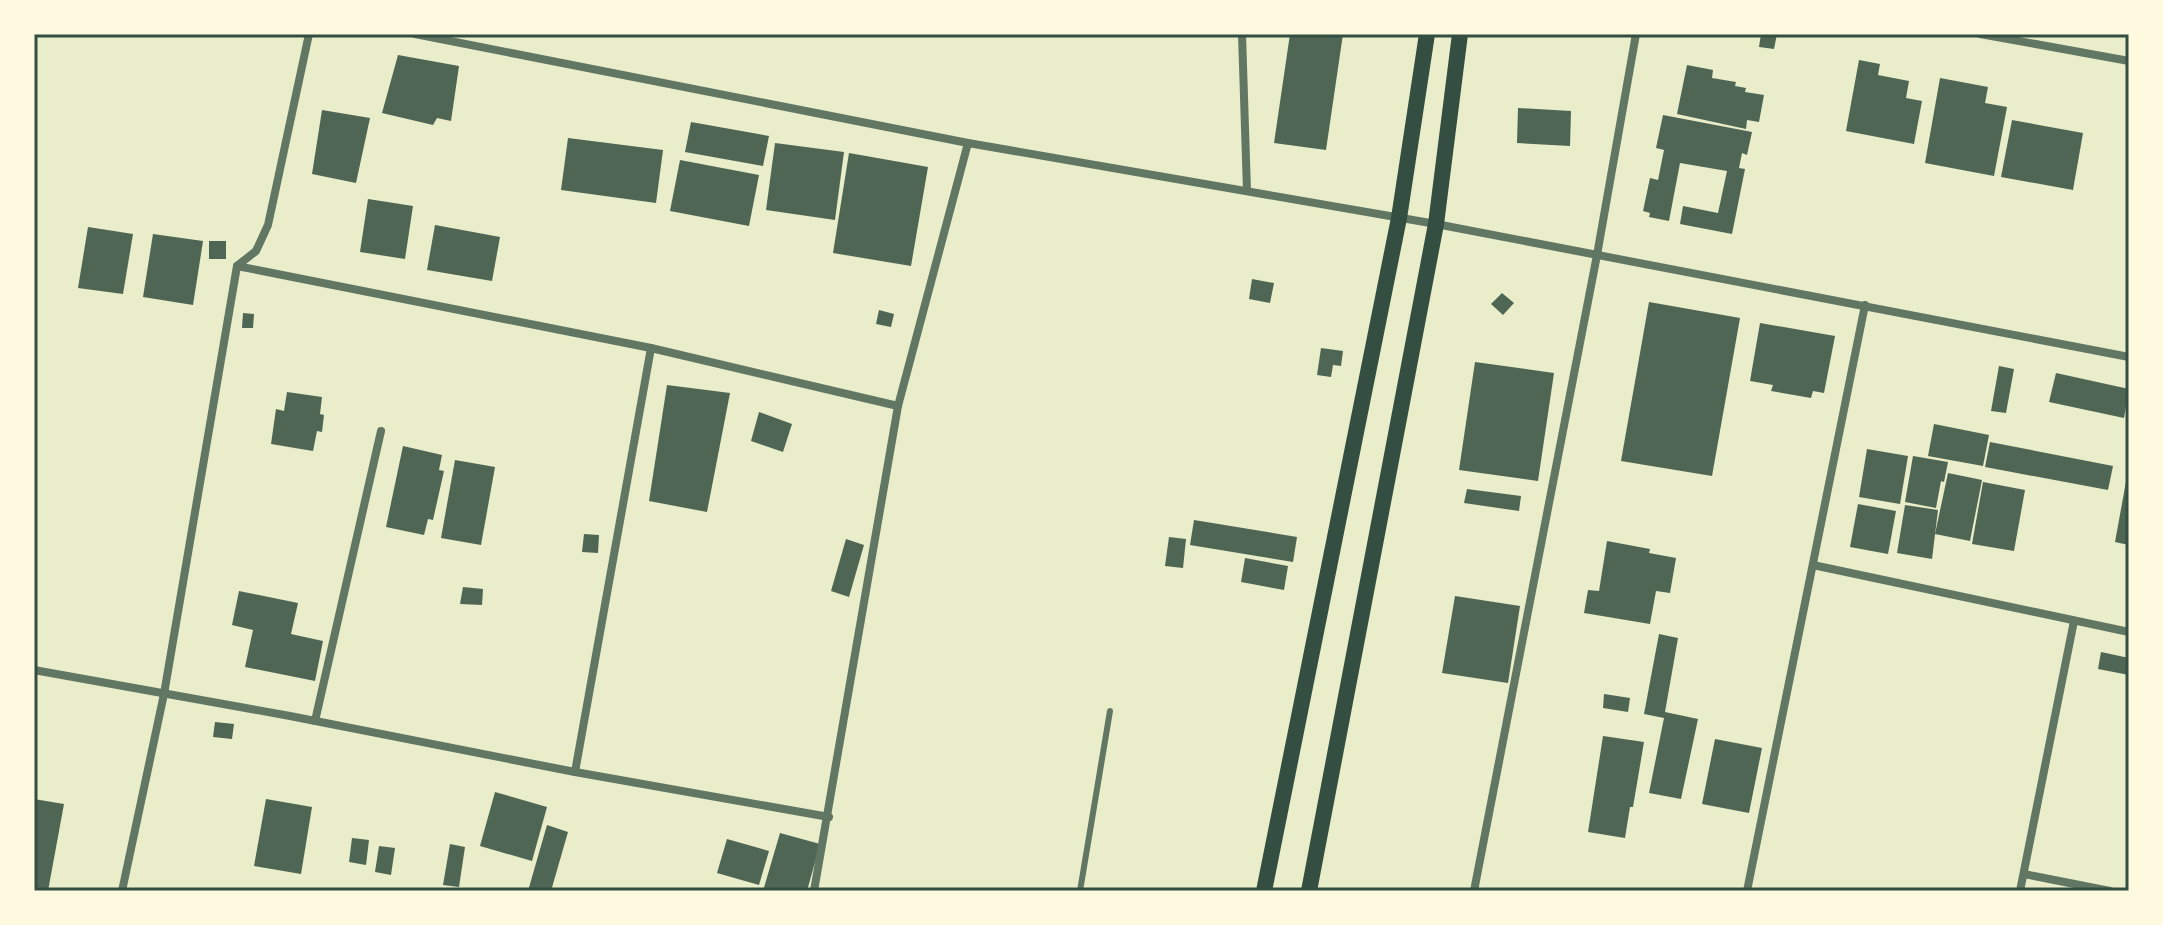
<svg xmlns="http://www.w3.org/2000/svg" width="2163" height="925" viewBox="0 0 2163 925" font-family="'Fira Sans',sans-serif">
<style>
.building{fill:#4f6655}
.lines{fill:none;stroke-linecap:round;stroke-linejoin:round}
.service{stroke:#617663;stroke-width:6}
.minor{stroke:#617663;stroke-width:8}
.secondary{stroke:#344e41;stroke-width:16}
.neatline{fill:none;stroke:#344e41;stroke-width:3}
</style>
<rect width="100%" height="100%" fill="#e9edc9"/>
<g class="building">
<path d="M1290,34H1343L1326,150L1274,143Z"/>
<path d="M1761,34H1777L1774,49L1759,47Z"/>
<path d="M398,55L459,66L451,121L437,118L433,125L382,113Z"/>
<path d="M1859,60L1880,64L1878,75L1909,81L1906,98L1922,101L1914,144L1846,131Z"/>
<path d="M1687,65L1713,70L1712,78L1736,82L1735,86L1746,88L1745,92L1764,95L1759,122L1747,120L1746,129L1677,114Z"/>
<path d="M1940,78L1988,87L1985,103L2007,107L1994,176L1925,163Z"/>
<path d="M1518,108L1571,111L1570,146L1517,143Z"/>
<path d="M322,110L370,118L356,183L312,174Z"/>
<path d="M1663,115L1752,132L1747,155L1742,153L1739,168L1745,169L1732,234L1680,224L1683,206L1718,213L1727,171L1680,163L1669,221L1649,217L1650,213L1643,211L1650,178L1658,180L1664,150L1656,148Z"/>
<path d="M2012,120L2083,133L2073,190L2001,177Z"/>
<path d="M691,122L769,136L763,166L685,152Z"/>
<path d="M568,138L663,150L656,203L561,190Z"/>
<path d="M775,143L844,152L835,220L766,210Z"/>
<path d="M849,153L928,167L911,266L833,253Z"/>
<path d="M680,160L759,175L749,226L670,211Z"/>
<path d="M368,199L413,206L405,259L360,252Z"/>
<path d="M435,225L500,237L492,281L427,270Z"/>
<path d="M88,227L133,234L123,294L78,288Z"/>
<path d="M153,234L203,241L193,305L143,297Z"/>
<rect x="209" y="241" width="17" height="18"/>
<path d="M1252,279L1274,283L1270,303L1249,299Z"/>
<path d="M1502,293L1514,303L1503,315L1491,304Z"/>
<path d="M1649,302L1740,318L1712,476L1621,461Z"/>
<path d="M879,310L894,314L891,327L876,324Z"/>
<path d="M243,313L254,314L253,328H242Z"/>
<path d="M1760,323L1835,336L1824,393L1813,391L1811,398L1771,391L1773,385L1750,381Z"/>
<path d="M1321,348L1343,351L1341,366L1333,365L1331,377L1317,375Z"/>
<path d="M1475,362L1554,373L1538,481L1459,470Z"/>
<path d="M1999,366L2014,369L2006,413L1991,411Z"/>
<path d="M2056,373L2129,389L2124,418L2049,402Z"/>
<path d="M667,385L730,393L707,512L649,501Z"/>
<path d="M287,392L322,397L320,414L324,415L322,432L317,431L313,451L271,444L276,409L284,411Z"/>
<path d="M759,412L792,424L783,452L751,441Z"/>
<path d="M1934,424L1989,435L1983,466L1928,456Z"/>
<path d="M1990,442L2113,466L2108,490L1985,467Z"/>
<path d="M403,446L442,455L439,470L444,471L433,520L428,519L424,535L386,527Z"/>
<path d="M1867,449L1908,456L1900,504L1859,497Z"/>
<path d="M1913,456L1948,462L1944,482L1941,481L1936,508L1905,502Z"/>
<path d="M455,460L495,467L481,545L441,538Z"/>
<path d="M1948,473L1982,480L1970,541L1935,534Z"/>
<path d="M2127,476L2129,477V545L2115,542Z"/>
<path d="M1983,482L2025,490L2014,551L1972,544Z"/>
<path d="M1467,489L1521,496L1519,511L1464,503Z"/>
<path d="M1858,504L1896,511L1888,554L1850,547Z"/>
<path d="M1905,505L1938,510L1932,559L1897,553Z"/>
<path d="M1194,520L1297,537L1293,562L1190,545Z"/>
<path d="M584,534L599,535L598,553L582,552Z"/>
<path d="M1169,537L1186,539L1183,568L1165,566Z"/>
<path d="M846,539L864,545L849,597L831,591Z"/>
<path d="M1607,541L1650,549L1649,553L1676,558L1670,593L1656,591L1650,624L1584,613L1588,590L1599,591Z"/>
<path d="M1245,558L1288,566L1284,590L1241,582Z"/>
<path d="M463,587L483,589L482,605L460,604Z"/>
<path d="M239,591L298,603L291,634L323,641L315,681L245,667L253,630L232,625Z"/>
<path d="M1455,596L1520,606L1508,683L1442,673Z"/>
<path d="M1659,634L1678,638L1665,712L1698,719L1681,799L1649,793L1664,718L1644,714Z"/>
<path d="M2101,652L2129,658V675L2098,669Z"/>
<path d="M1604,694L1630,698L1628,712L1603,708Z"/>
<path d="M215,722L234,724L232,739L213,737Z"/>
<path d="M1603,736L1644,742L1633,807H1630L1625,838L1588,832Z"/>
<path d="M1715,739L1762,748L1749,813L1702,804Z"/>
<path d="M495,792L547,807L532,861L480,846Z"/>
<path d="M34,799L64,804L48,891H34Z"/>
<path d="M266,799L312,807L301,874L254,866Z"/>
<path d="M547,825L568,832L551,891H528Z"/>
<path d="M780,833L820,844L807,891H763Z"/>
<path d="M352,838L369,840L366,865L349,862Z"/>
<path d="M727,839L769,851L759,885L717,873Z"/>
<path d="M450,844L465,847L459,887L443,885Z"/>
<path d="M379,846L395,848L391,875L375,872Z"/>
</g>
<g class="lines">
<path class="service" d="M1080,891L1110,711"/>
<g class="minor">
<path d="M415,34L968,143L1436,224L2129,357"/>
<path d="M1242,34L1247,191"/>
<path d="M1980,34L2129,61"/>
<path d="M237,266L651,348L898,406L814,891"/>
<path d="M898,406L968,143"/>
<path d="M1813,565L2129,632"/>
<path d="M34,670L290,716L575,772L829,817"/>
<path d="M315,721L381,431"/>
<path d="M575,772L651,348"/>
<path d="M2024,874L2110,891"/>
<path d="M122,891L164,694L237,266L256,251L268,225L309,34"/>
<path d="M1474,891L1597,255L1636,34"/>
<path d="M1747,891L1865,305"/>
<path d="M2020,891L2074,621"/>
</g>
<g class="secondary">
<path d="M1264,891L1399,218L1427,34"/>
<path d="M1309,891L1436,224L1460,34"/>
</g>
</g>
<rect width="2163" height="925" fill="none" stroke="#fefae0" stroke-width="72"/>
<rect x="36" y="36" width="2091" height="853" class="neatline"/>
</svg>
